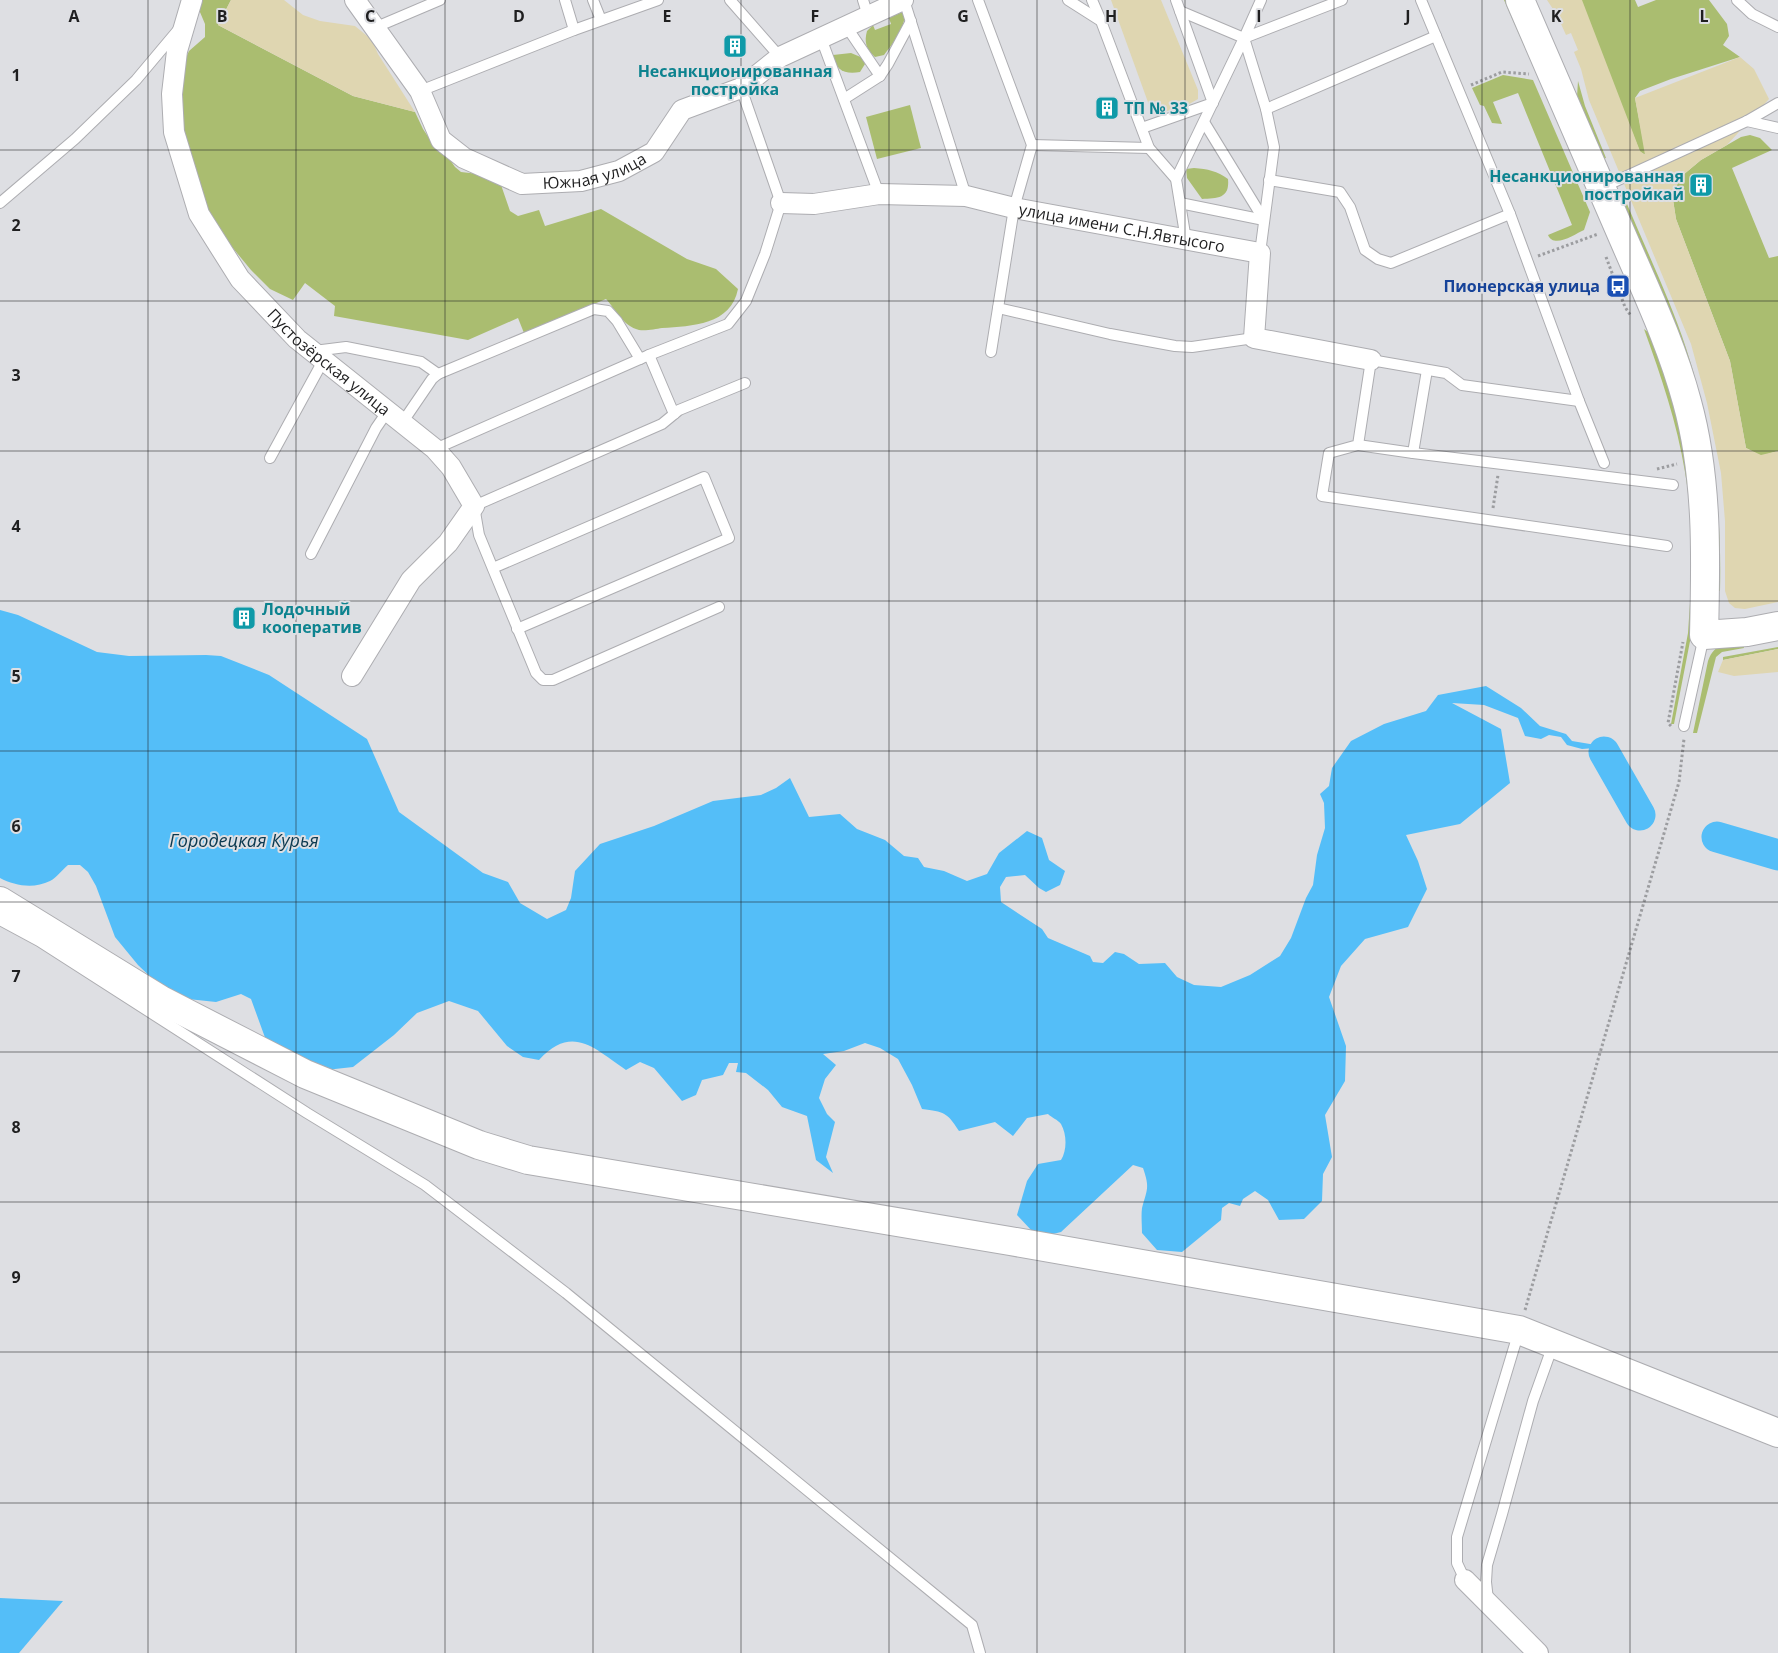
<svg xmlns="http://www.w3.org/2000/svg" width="1778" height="1653" viewBox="0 0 1778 1653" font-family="'Open Sans',sans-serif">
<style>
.green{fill:#aabd70}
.sand{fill:#dfd6b1}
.water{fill:#54bef8}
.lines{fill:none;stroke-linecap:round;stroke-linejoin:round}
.river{stroke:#54bef8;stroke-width:31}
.lane-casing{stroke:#adadb1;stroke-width:12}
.street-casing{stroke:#adadb1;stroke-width:22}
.secondary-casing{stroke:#adadb1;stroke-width:30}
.path{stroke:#9c9da0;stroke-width:3;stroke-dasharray:2.5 2.5;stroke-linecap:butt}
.lane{stroke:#fff;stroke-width:10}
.street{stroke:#fff;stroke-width:20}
.secondary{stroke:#fff;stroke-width:28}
.grid{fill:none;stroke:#1f1f20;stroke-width:1;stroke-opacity:0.55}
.labels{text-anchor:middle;stroke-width:4;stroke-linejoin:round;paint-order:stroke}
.culture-label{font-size:16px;font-weight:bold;fill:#0d838f;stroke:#dedfe3;text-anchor:start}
.street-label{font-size:16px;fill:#1f1f20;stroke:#dedfe3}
.transit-label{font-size:16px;font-weight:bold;fill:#164399;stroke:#dedfe3;text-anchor:end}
.water-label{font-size:18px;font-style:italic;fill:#0b3950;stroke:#dedfe3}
.grid-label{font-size:16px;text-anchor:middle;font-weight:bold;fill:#1f1f20;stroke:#dedfe3;stroke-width:4;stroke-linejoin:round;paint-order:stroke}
</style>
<rect width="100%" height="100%" fill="#dedfe3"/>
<g class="green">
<path d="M199,0H231L218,25L353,96L415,112L423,129L431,141L448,157L455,167L461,172L487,175L500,182L510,211L518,216L539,210L545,226L601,209L687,259L716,269L738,289C731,325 692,326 662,328C656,329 646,331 639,330C623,326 616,310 606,299L524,333L518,318L468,340L334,316L335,306L305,283L293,300L270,289L251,270L227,241L208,211L184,135L180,108L184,62L189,51L205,37V24L197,5Z"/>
<path d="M1504,0H1510L1583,169L1579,171Z"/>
<path d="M1580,0H1635L1638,7L1656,0H1709L1727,24L1729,36L1723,45L1740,57L1671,79L1640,91L1635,98L1646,155L1640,152Z"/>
<path d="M900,13H904C907,26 892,45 884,55L875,57C866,49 864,42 867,31L873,25L875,30L891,24L889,18Z"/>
<path d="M851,53L863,58L865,64L860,72C845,75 835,70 833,55Z"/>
<path d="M1503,75L1533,80L1590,212L1584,230C1575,234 1554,249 1548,235L1572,225L1518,93L1493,102L1502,124L1492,123L1484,106L1480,105L1472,88Z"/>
<path d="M1578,81L1585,106L1606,158L1600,160L1577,97Z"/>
<path d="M910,105L921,148L877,159L866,117Z"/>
<path d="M1750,135L1760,138L1772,150L1732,168L1769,258L1778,256V451L1761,456L1746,448L1730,361L1676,219L1672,193L1683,175L1701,160L1741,137Z"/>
<path d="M1194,168C1208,169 1217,171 1228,179C1230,199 1217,198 1202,199L1187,178L1186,169Z"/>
<path d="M1627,204C1647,252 1670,299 1686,348C1712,427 1722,508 1720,591H1716L1717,552L1622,206Z"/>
<path d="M1644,329L1654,337L1671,392L1690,474L1693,591H1691C1691,551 1692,511 1685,472C1677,423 1661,376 1644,329Z"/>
<path d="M1690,603H1693L1691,636L1674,724H1671L1688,633Z"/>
<path d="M1743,642L1744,648L1722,652L1716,657L1697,733H1693L1708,661C1715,642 1726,645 1743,642Z"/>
<path d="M1778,647V649L1723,660V657Z"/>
</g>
<g class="sand">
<path d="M231,0H284L303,15L320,21L355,26L372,40L378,54L415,112L353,96L218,25Z"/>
<path d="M1111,0H1161L1198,90V99L1184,107L1163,112L1149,105Z"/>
<path d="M1547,0H1582L1640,151L1645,155L1635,98L1740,57L1754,69L1769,99L1727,145L1701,160L1683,175L1672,193L1676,219L1730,361L1746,448L1761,455L1778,451V602L1745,609L1735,608L1729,603L1725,591V521L1721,473L1707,403L1691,344L1589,100L1581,69L1574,52L1578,50L1571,33L1566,35L1557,15Z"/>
<path d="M1778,649V672L1734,676L1718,672L1723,660Z"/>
</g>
<g class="water">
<path d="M0,610L18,615L97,652L129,656L206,655L221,656L269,675L367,739L399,812L483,873L508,882L520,903L547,919L566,910L571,898L575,871L600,844L654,826L713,801L761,795L776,788L790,778L809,817L840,814L857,829L885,840L904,856L918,858L924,867L944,871L967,881L987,874L999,853L1027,831L1042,838L1049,860L1065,871L1060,885L1046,892L1039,888L1025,875L1006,877L1000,887L1001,902L1042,929L1048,938L1090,956L1093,962L1103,963L1115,952L1124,954L1139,964L1165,963L1177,977L1194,985L1221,987L1250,975L1280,956L1291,938L1306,898L1313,885L1317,855L1325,828L1324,803L1320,794L1329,786L1332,768L1351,741L1384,724L1426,711L1438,695L1486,686L1521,708L1540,726L1566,734L1572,741L1596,745L1604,752L1595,748L1582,749L1567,745L1561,737L1549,735L1541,739L1525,736L1518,718L1484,705L1452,703L1501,729L1510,783L1460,824L1406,835L1418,861L1427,889L1408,927L1365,939L1341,966L1329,997L1346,1046L1345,1081L1325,1115L1332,1157L1323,1174L1322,1201L1304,1219L1279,1220L1268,1200L1255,1191L1243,1199L1240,1206L1229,1203L1222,1208L1221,1220L1182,1252L1157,1250L1142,1233C1142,1225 1141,1216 1142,1208C1147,1189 1150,1188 1143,1168L1133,1165L1061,1232L1045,1236L1032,1231L1017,1215L1027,1181L1038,1164L1061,1160C1067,1150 1067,1135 1061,1124C1058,1120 1051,1117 1048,1114L1027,1118L1013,1136L995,1122L959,1131C947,1112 944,1112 922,1109L912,1085L898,1059L880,1048L865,1043L844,1051L823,1054L836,1065L825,1079L819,1098L827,1114L835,1122L826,1157L833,1173L816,1160L807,1116L782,1107L768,1090L746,1073L736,1072L738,1063H729L723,1075L702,1080L696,1095L682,1101L654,1068L640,1062L626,1070C594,1048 572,1024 539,1060L523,1057L507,1046L478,1011L449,1001L417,1013L394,1035L353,1067L326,1070L267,1043L251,999L241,994L216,1002L188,999L161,987L138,965L115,937L96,886L88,872L80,865H68C62,870 56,878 50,881C34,889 15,886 0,878Z"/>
<path d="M0,1598L63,1601L19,1653H0Z"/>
</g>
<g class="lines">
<g class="river">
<path d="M1604,752L1640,815"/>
<path d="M1717,837L1778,855"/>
</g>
<g class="lane-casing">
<g id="lane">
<path d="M565,0L574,30"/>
<path d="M593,0L601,20"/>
<path d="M730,0L780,57"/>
<path d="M863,0L868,16"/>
<path d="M904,0L966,196"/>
<path d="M978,0L1032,145L1014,208L991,352"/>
<path d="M1068,0L1101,21L1149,148L1176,179L1186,240"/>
<path d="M1092,0L1101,21"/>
<path d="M1261,0L1244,38L1342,0"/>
<path d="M1421,0L1510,214L1579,401L1604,463"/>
<path d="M1737,0L1752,14L1778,27"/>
<path d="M1180,11L1244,38"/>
<path d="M846,26L880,76"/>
<path d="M374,28L440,0"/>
<path d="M821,38L879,194"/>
<path d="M1244,38L1266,109L1274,147L1260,253"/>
<path d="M420,91L574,30L658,0"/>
<path d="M844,99L880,76L888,64L911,21"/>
<path d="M1266,109L1436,36"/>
<path d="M1747,121L1778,128"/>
<path d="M1204,122L1264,220"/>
<path d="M1142,128L1213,103L1176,0"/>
<path d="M1032,145L1149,148"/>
<path d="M1176,179L1244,38"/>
<path d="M1269,180L1340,192L1350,207L1365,250L1378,259L1391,263L1510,214"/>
<path d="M1603,187L1747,121L1778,103"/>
<path d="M0,203L75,139L136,80L178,30"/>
<path d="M1180,203L1264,220"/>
<path d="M998,308L1110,334L1175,346L1192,347L1254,338"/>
<path d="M314,351L346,347L421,362L438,374"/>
<path d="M649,355L728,324L746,301L765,254L781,203L741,88"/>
<path d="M1579,401L1462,385L1446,373L1371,360L1358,445L1329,453L1322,496L1667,546"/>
<path d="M402,423L432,379L438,374L594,309L608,311L617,321L640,359"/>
<path d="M1358,445L1413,453L1673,485"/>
<path d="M435,449L649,355L674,414"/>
<path d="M1413,453L1427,370"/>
<path d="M270,458L323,361"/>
<path d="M311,554L376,428L387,412"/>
<path d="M493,568L704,477L729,538L517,629"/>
<path d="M719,607L553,680H543L536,673L479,535L474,506L662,424L679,410L745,383"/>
<path d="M1684,726L1704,636"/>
<path d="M0,920L39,941L307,1113L425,1185L566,1293L972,1625L980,1653"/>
<path d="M1465,1580L1457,1563V1537L1519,1331"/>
<path d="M1488,1600L1486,1582L1487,1565L1502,1514L1533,1401L1553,1345"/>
</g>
</g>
<g class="street-casing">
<g id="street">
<path id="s1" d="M192,0L177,51L172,94L174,132L199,214L240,279L297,339L435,449L451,467L474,506L448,543L411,580L352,676"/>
<path id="s2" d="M355,0L420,91L441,140L464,158L522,184L581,181L619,171L654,152L682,110L741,88L780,57L903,0"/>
<path id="s3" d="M781,203L814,204L879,194L966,196L1014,208L1260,253L1254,338L1371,360"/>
<path d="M1465,1580L1538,1653"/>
</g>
</g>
<g class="secondary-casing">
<g id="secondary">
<path d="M1520,0C1555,80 1590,160 1624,240C1647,293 1672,346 1687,402C1708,478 1706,558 1704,635L1747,632L1778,626"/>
<path d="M0,901L161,1000L305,1074L479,1145L528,1160L1010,1241L1519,1330L1778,1433"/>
</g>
</g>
<g class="path">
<path d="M1471,85L1502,72L1529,74"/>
<path d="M1538,256L1598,234"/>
<path d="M1606,257L1625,307L1631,316"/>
<path d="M1657,469L1677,464"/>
<path d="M1493,508L1498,475"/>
<path d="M1671,726L1668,723L1683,642"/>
<path d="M1525,1310L1679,782L1684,739"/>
</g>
<use href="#lane" class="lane"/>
<use href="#street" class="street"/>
<use href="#secondary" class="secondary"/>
</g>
<path class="grid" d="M148,0V1653M296,0V1653M445,0V1653M593,0V1653M741,0V1653M889,0V1653M1037,0V1653M1185,0V1653M1334,0V1653M1482,0V1653M1630,0V1653M0,150H1778M0,301H1778M0,451H1778M0,601H1778M0,751H1778M0,902H1778M0,1052H1778M0,1202H1778M0,1352H1778M0,1503H1778"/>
<defs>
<g id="building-square" transform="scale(1.25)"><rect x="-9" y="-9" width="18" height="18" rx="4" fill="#0f9aa8" stroke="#dedfe3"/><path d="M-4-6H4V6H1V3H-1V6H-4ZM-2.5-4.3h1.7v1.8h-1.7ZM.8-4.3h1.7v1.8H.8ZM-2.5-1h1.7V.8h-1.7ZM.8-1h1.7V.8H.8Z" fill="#fff"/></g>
<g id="bus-square" transform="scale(1.25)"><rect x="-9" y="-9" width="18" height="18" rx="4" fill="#1a4fb4" stroke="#dedfe3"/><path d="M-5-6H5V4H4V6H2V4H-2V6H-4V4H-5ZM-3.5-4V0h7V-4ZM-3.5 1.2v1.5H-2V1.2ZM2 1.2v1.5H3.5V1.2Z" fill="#fff"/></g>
</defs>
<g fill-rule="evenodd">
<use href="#building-square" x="735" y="46"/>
<use href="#building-square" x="1107" y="108"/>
<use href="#building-square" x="1701" y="185"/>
<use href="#bus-square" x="1618" y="286"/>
<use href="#building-square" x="244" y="618"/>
</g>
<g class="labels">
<g class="culture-label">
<text x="735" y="77" text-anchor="middle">Несанкционированная<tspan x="735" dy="18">постройка</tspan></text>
<text x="1124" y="114">ТП № 33</text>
<text x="1684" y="182" text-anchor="end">Несанкционированная<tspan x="1684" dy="18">постройкай</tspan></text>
<text x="262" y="615">Лодочный<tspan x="262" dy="18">кооператив</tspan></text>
</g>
<g class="street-label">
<text dy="6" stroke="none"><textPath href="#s2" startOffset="332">Южная улица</textPath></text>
<text dy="6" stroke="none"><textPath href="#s3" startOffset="345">улица имени С.Н.Явтысого</textPath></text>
<text dy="6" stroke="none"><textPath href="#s1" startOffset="419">Пустозёрская улица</textPath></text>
</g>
<g class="transit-label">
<text x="1600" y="292">Пионерская улица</text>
</g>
<g class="water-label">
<text x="244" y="847">Городецкая Курья</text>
</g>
</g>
<g class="grid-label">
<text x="74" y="22">A</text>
<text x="222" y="22">B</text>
<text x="370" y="22">C</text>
<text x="519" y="22">D</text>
<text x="667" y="22">E</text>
<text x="815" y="22">F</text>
<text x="963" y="22">G</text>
<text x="1111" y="22">H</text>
<text x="1259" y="22">I</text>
<text x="1408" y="22">J</text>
<text x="1556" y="22">K</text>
<text x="1704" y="22">L</text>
<text x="16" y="81">1</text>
<text x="16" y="231">2</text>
<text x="16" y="381">3</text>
<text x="16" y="532">4</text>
<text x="16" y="682">5</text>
<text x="16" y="832">6</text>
<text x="16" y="982">7</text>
<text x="16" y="1133">8</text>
<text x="16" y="1283">9</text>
</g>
</svg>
